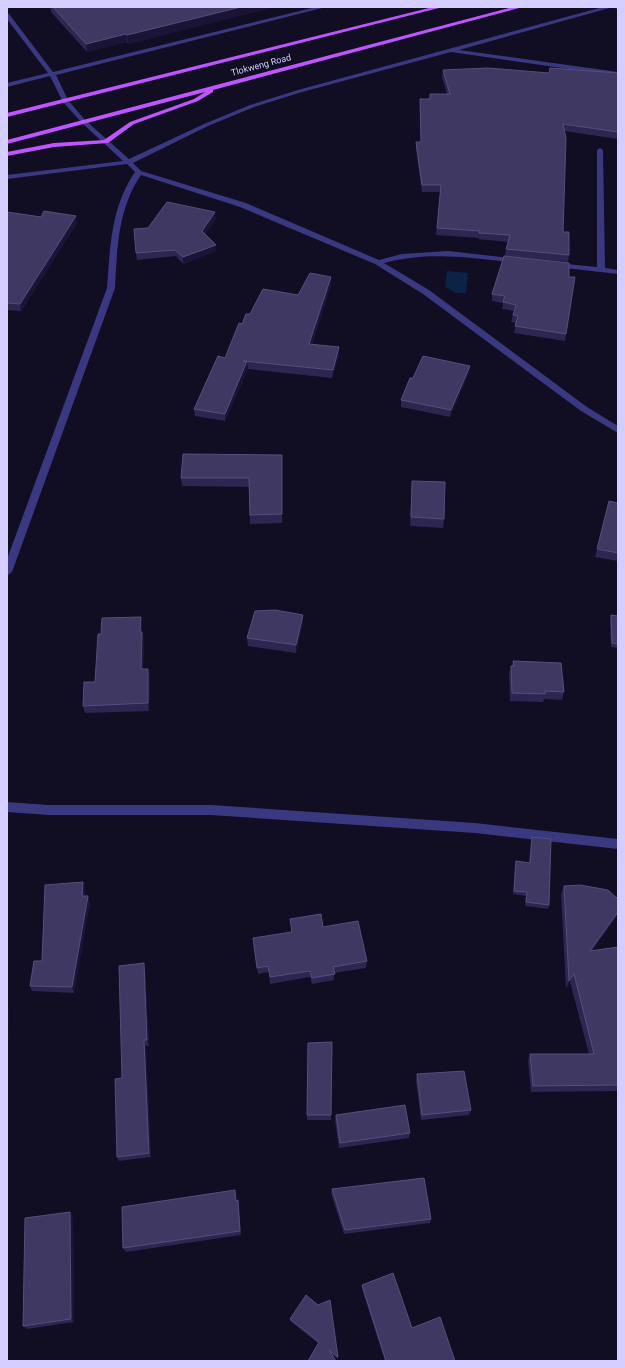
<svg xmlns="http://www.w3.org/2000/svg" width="625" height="1368" viewBox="0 0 625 1368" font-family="Roboto,sans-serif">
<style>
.water{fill:#0c2347}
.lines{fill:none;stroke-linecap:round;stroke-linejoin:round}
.minor{fill:#3a3881;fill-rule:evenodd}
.major{fill:#bf55ff;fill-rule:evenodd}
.wall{fill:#2d2650}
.shaded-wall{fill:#1b1436}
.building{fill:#3f3863;stroke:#564f7b}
.labels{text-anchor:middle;stroke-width:4;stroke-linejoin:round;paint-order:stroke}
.far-street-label{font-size:9px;fill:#d3ceff;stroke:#110d22}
</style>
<rect width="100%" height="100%" fill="#110d22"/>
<path class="water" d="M447,271L468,273L466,293H455L445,287Z"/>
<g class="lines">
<g class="minor">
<path d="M316,7H326L56,75L68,100L85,120L129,159L204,124L250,105L298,90L603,7H613L459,50L618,72V76L451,52L302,92L254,107L208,126L133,163L141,171L246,203L379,260L402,254L448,251L520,259L521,261L517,263C470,258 431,251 384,263L429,290L587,407L618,426V433L581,411L423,294L375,264L240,207L141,175C118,208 117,249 115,288L12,572L7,576V559L107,288C110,248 111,207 135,172L127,164L7,179V175L123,161L81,122L63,102L50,76L7,87V83L48,73L7,19V13L9,14L53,72Z"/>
<path d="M614,7H618V10Z"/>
<path d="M600,148L603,150L605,268L618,270V274L556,267L552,265L556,263L597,267V150Z"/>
<path d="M7,802L48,805H211L475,823L618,839V849L475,833L211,815H48L7,812Z"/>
</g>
<g class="major">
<path d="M433,7H443L7,117V113Z"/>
<path d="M513,7H523L213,90V92L198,101L134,124L108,143L54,147L7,156V152L54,143L104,140L130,122L194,99L205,92L7,144V140Z"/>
</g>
</g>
<g class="wall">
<path d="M50,7H274L128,44L127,42L87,52L51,12Z"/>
<path d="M550,68L618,73V139L564,131L563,232L569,255L568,262L505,256L506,249L508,242L478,239L479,238L436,235L440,192H422L416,149V142H421L420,106V99H429L430,94H447L442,77L443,70L549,73Z"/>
<path d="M7,212L77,223L21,311L7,310Z"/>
<path d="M216,219L205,234L216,245V251L183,264L176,256L137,260L136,253L148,228Z"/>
<path d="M331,277V285L312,344L339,355L332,378L248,369L225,421L195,416L194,409L225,358L242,324L250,314L298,295Z"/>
<path d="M569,277L566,334L565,341L514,333L516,323L511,322L514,311L502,309L503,303L492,301V294Z"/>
<path d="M469,373L450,417L401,407V400L413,378Z"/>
<path d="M282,455V523L250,524L249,487L182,486L181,478Z"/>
<path d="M412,481L444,519L443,528L410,526Z"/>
<path d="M609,501L618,503V561L595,557Z"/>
<path d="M303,615V623L296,653L248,646L247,638Z"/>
<path d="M611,615L618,616V648L611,647L610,620Z"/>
<path d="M142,624V632L144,640L143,669H148L150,676L149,711L85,713L83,706L95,682L101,634Z"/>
<path d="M513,661L564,692L562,700L544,699L543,702L510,701L509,674L511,666H512Z"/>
<path d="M532,837L549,905L548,909L525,906L526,896L513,894L515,865L516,861L529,863L531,841Z"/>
<path d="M83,882L85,888V896L90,902L74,993L32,991L30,986L42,961Z"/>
<path d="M564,886L618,912L615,919L592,951L618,947V1091L531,1092L528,1061L530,1054H589L570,982L566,988L561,894Z"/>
<path d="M290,919L323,927L367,961L366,968L334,973V980L312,984L310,977L270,984L269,972L258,974L253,938L292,932Z"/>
<path d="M144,963L145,970L149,1046H146L151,1157L119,1161L117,1157L122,1078Z"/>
<path d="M332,1042L331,1120H307V1115Z"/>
<path d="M417,1074L471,1110L469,1115L421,1120L416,1080Z"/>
<path d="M336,1115L410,1133L409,1138L339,1148L335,1120Z"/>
<path d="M332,1189L431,1219L430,1223L344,1234L331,1193Z"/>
<path d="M238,1200L241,1235L126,1252L123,1248Z"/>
<path d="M73,1216L74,1322L27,1329L23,1326Z"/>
<path d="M362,1285L412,1328L455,1361H385L362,1289Z"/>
<path d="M290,1319L338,1357V1359L290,1321Z"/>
</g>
<g class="shaded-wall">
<path d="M241,7H274L128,44L127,35Z"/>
<path d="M126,34L127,42L87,52L86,44Z"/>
<path d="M215,212L216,219L203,238L202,231Z"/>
<path d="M76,216L77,223L21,311L20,304Z"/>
<path d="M216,245V251L183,264V257Z"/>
<path d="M331,277V285L309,352V344Z"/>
<path d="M339,347V355L332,378L333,370Z"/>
<path d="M247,361L248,369L225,421V414Z"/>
<path d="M470,366L469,373L450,417L451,410Z"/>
<path d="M303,615V623L296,653V645Z"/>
<path d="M141,617L142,624L141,640L140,632Z"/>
<path d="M142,632L144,640L142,676L141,669Z"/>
<path d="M148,669L150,676L149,711L148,703Z"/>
<path d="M83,882L85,888L84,902L82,896Z"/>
<path d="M88,896L90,902L74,993L72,987Z"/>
<path d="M618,912L615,919L587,959L590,951Z"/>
<path d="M144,963L145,970L149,1046L147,1040Z"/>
<path d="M574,974L570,982L566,988L569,981Z"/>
<path d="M7,1007L9,1010L7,1098Z"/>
<path d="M144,1040L146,1046L151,1157L149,1153Z"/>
<path d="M70,1212L73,1216L74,1322L71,1319Z"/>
</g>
<g class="building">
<path d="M53,7H241L127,35L126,34L86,44Z"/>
<path d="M488,68L549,73L550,68L618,73V132L563,124L566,138L563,232H569V255L506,249L510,235L479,233L480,231L437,228L441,185H422L416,142H421L420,99H430V94H450L443,70Z"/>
<path d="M167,202L215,212L202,231L216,245L183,257L175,250L136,253L134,229L148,228Z"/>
<path d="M44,211L76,216L20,304L7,303V212L41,217Z"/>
<path d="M504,256L569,263V277H575L566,334L515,326L518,316L513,315L516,305L503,302L505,296L492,294Z"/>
<path d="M310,273L331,277L309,344L339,347L333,370L243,361H247L225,414L194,409L218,356L225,358L239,323L242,324L246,314H250L263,289L298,295Z"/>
<path d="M423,356L470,366L451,410L401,400L410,378H413Z"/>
<path d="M183,454L282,455V514L250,515L249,478H181Z"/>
<path d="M412,481L445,482L444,519L411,517Z"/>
<path d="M609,501L618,503V553L597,549Z"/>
<path d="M275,610L303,615L296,645L247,638L255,611Z"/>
<path d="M611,615L618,616V644L612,643Z"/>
<path d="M141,617L140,632H142L141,669H148V703L83,706L84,682H95L98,634H101L102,618Z"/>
<path d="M513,661L561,663L564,692L545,691V694L512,693L511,666H514Z"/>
<path d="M532,837L551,839L549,905L526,902L527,892L514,891L516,861L530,863Z"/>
<path d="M83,882L82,896H88L72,987L30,986L34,961H42L45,885Z"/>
<path d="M580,885L608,890L618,899V912L590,951L618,947V1085L533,1086L530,1054H594L574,974L569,981L564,886Z"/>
<path d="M321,914L323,927L358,921L367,961L333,967L335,974L312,978L310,971L270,977L268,966L257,968L253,938L292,932L290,919Z"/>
<path d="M144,963L147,1040H144L149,1153L117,1157L115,1079L122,1078L119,966Z"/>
<path d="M332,1042L331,1115H307L308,1043Z"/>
<path d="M464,1071L471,1110L422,1115L417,1074Z"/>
<path d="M405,1105L410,1133L340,1143L336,1115Z"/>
<path d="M424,1178L431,1219L345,1230L332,1189Z"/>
<path d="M235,1190L236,1201L238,1200L240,1231L123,1248L122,1207Z"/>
<path d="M70,1212L71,1319L23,1326L25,1218Z"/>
<path d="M393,1273L412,1328L440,1317L455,1361H386L362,1285Z"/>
<path d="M306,1295L318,1305L330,1300L338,1357L329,1350L336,1361H308L319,1342L290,1319Z"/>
</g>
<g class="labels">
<g class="far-street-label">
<text transform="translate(261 65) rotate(-15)" y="3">Tlokweng Road</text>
</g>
</g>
<rect width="625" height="1368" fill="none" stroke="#d3ceff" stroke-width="16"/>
</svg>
